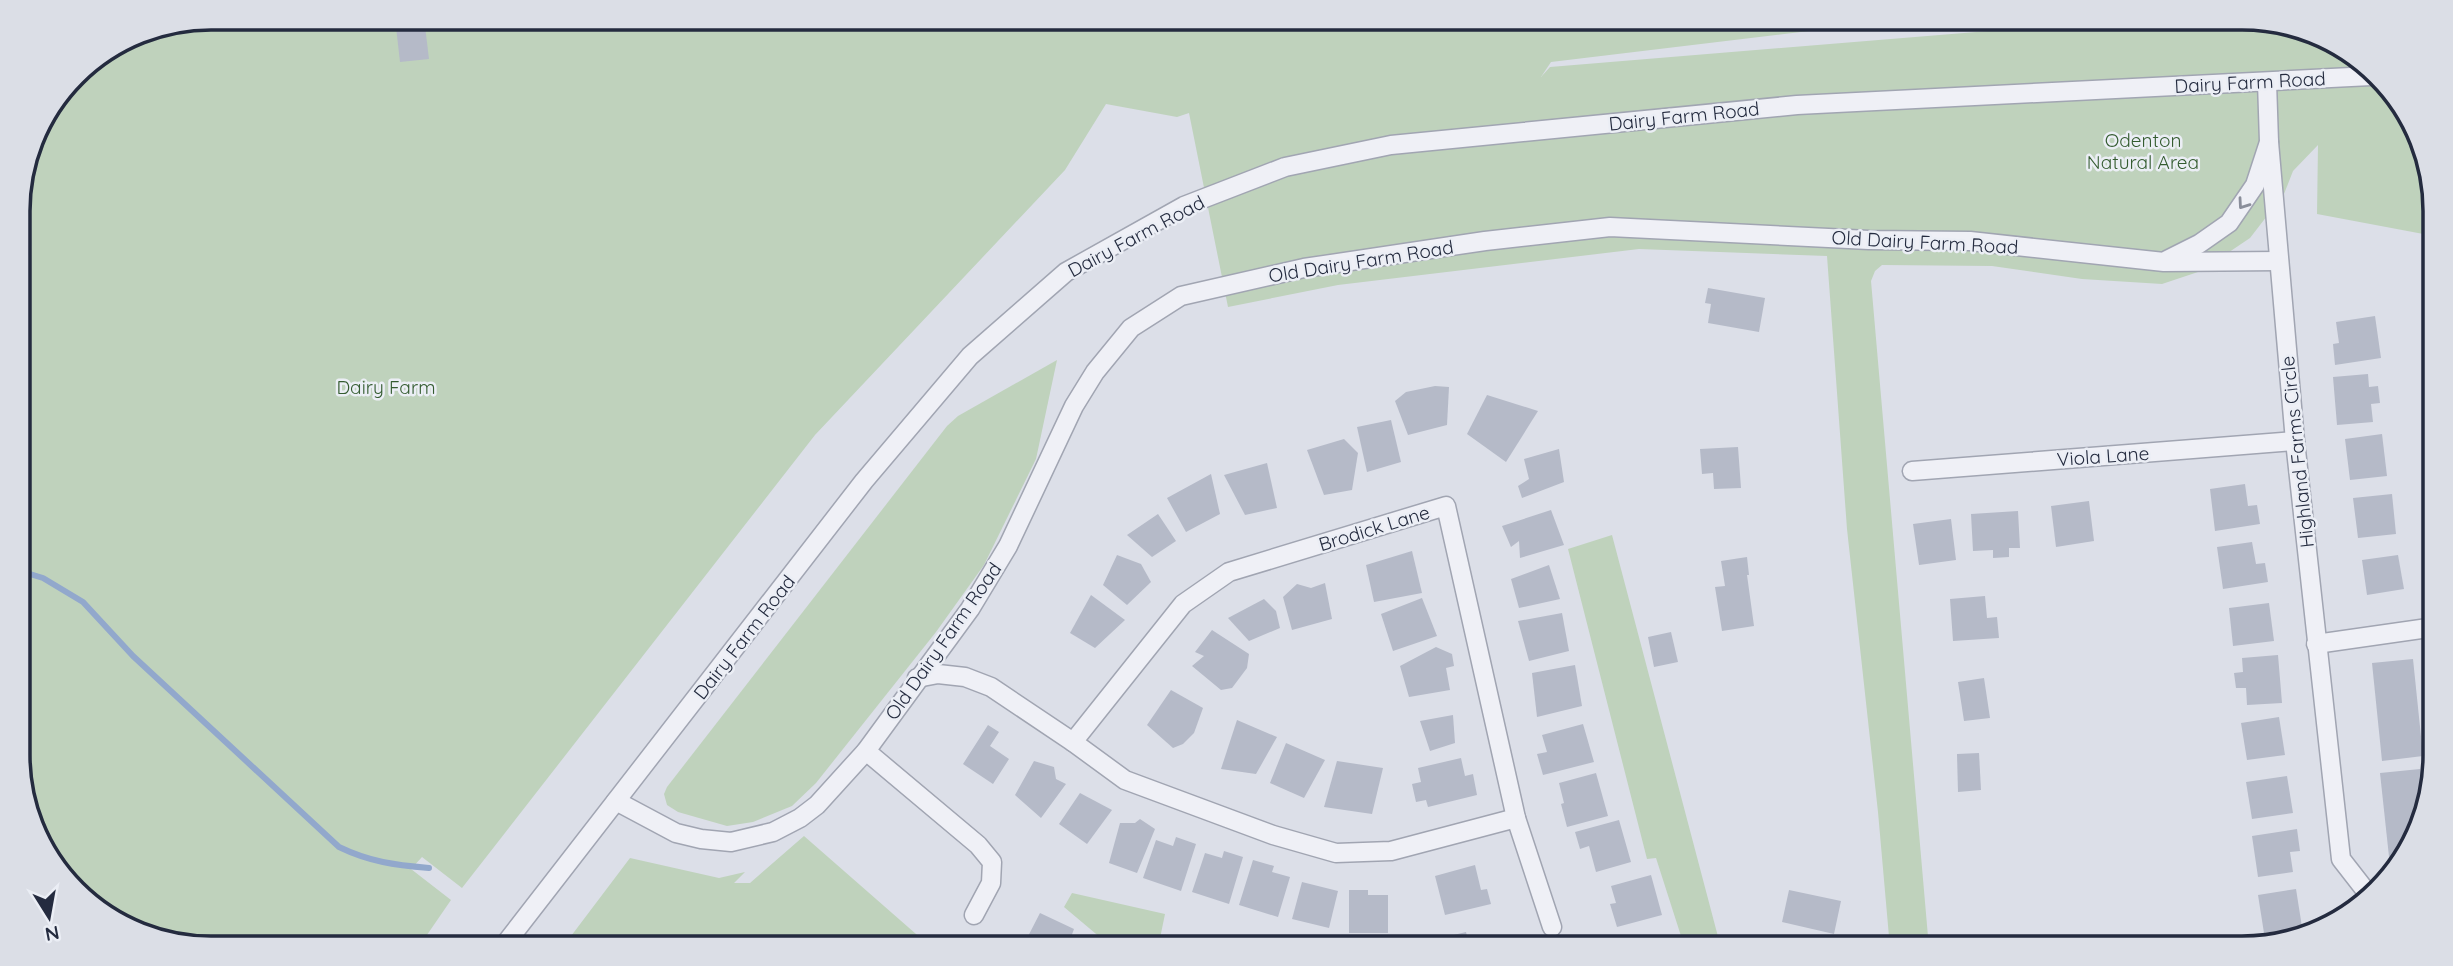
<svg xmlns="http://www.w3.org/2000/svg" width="2453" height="966" viewBox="0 0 2453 966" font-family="Quicksand,sans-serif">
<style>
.green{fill:#bfd2bc}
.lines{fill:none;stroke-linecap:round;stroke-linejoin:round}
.stream{stroke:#92a8cc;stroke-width:6}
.building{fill:#b5bac8}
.minor-casing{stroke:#a1a5b2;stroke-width:21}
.minor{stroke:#eff0f6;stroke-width:18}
.oneway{stroke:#8a8e9a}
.labels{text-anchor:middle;stroke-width:5;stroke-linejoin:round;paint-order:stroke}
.street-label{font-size:19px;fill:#242b3f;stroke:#ebeef5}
.park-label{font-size:19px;fill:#345c30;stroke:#ebeef5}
.rim{fill:none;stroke:#242b3f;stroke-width:3.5}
</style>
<rect width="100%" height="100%" fill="#dcdfe8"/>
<g class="green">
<path d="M211,18H2009L1901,20L1551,62L1541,77L1550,67L2146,18H2235L2320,39L2395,93L2434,185V236L2317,214L2318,145L2293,171L2284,194L2250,238L2201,271L2162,284L2082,279L1992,266L1882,265L1875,271L1871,281L1929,948H1890L1878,812L1847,529L1827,256L1639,249L1338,285L1228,307L1189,113L1177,117L1106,104L1065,170L815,435L462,888L422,857L411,869L451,900L418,948H211L148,938L65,882L21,792L18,198L38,125L83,66L137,32Z"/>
<path d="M1057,360L1036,459L984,565L936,632L816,783L792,806L753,822L727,826L678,812L667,805L664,794L667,787L947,426L958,416Z"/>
<path d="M1612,535L1721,948H1675L1681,936L1656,858L1647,859L1568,549Z"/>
<path d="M804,836L932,948H562L630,858L719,878L745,872L734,883H750Z"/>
<path d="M1072,893L1165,914L1158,948H1105L1108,944L1064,907Z"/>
</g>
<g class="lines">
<path class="stream" d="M20,571L43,578L83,602L133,656L339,847C370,862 395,865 429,868"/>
</g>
<g class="building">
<path d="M395,18H424L429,59L400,62Z"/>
<path d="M1708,288L1765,298L1759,332L1708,323L1711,304L1705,303Z"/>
<path d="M2375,316L2381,358L2335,365L2333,344L2339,343L2336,322Z"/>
<path d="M2368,374L2369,387L2378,386L2380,403L2371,404L2373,422L2337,425L2333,377Z"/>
<path d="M1435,386L1449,387L1447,425L1408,435L1395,401L1406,392Z"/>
<path d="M1487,395L1538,411L1506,462L1467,434Z"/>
<path d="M1391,420L1401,462L1367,472L1357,427Z"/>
<path d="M2382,434L2387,476L2350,480L2345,439Z"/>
<path d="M1344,439L1358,453L1352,490L1324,495L1307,450Z"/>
<path d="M1738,447L1741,488L1714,489L1713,473L1702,474L1700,449Z"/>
<path d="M1559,449L1564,482L1522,498L1518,486L1529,479L1524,459Z"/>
<path d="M1267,463L1277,508L1245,515L1224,475Z"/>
<path d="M1211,474L1220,514L1186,532L1167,498Z"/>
<path d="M2245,484L2248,506L2257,505L2260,524L2215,531L2210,489Z"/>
<path d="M2392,494L2396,534L2358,538L2353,498Z"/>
<path d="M2089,501L2094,541L2056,547L2051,506Z"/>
<path d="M1551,510L1564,545L1520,558L1519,541L1511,547L1502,526Z"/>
<path d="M2018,511L2020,548H2009V557L1993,558V550L1973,551L1971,514Z"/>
<path d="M1158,514L1176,541L1152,557L1127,535Z"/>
<path d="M1951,519L1956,560L1919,565L1913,524Z"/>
<path d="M2252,542L2256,564L2265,563L2268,582L2223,589L2217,547Z"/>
<path d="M1412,551L1422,593L1374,602L1366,565Z"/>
<path d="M1117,555L1141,564L1151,582L1127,605L1103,585Z"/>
<path d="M2398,555L2404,589L2367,595L2362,560Z"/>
<path d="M1747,557L1749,575H1747L1754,626L1722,631L1715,587L1725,586L1721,561Z"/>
<path d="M1549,565L1560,599L1519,608L1511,579Z"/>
<path d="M1325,583L1332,619L1292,630L1283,597L1297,584L1311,588Z"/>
<path d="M1091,595L1125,620L1095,648L1070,633Z"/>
<path d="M1985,596L1987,618L1997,617L1999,638L1953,641L1950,599Z"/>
<path d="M1422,598L1437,636L1393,651L1381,614Z"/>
<path d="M1264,599L1276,611L1280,628L1249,641L1228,618Z"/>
<path d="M2269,603L2274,641L2233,646L2229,608Z"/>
<path d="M1562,613L1569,651L1529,661L1518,621Z"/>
<path d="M1212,630L1249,654L1247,668L1232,688L1221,690L1192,666L1204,656L1195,652Z"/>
<path d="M1671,632L1678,662L1654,667L1648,637Z"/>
<path d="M1436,647L1452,654L1454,666L1446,668L1450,690L1409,697L1400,666Z"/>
<path d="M2278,655L2282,703L2247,705L2246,688H2236L2234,673L2243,672L2242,658Z"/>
<path d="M2413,659L2423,756L2382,761L2372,663Z"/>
<path d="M1575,665L1582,706L1537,717L1532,673Z"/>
<path d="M1984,678L1990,718L1964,721L1958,682Z"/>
<path d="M1171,690L1203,708L1194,733L1183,744L1173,748L1147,725Z"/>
<path d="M1453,715L1455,743L1430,751L1420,721Z"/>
<path d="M2279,717L2285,755L2247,760L2241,723Z"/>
<path d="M1237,720L1277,737L1256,774L1221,769Z"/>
<path d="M1583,724L1594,762L1543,775L1537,754L1547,752L1542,735Z"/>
<path d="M988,725L999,732L990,746L1009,759L993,784L963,764Z"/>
<path d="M1286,743L1325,760L1304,798L1270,783Z"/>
<path d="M1979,753L1981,790L1958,792L1957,754Z"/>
<path d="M1461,758L1465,776L1473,774L1477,795L1428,807L1426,800L1416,802L1412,784L1421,782L1418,768Z"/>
<path d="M1034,761L1054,767L1056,779L1066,784L1041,818L1015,795Z"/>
<path d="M1337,761L1383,768L1372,814L1324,807Z"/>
<path d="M2420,769L2425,818L2390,866L2380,773Z"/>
<path d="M1596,773L1608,816L1567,827L1561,804L1564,803L1559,783Z"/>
<path d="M2287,776L2293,813L2252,819L2246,782Z"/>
<path d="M1080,793L1112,810L1087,844L1059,824Z"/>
<path d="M1140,819L1155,829L1137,873L1109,863L1120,823H1135Z"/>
<path d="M1619,820L1631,862L1596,872L1589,846L1580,849L1575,832Z"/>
<path d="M2297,829L2300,851L2290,852L2293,872L2258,877L2252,836Z"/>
<path d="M1176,837L1196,844L1181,891L1143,878L1156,840L1173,846Z"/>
<path d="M1224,851L1243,857L1229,904L1192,892L1205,853L1222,858Z"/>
<path d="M1253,860L1274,866L1272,872L1290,877L1278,917L1239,905Z"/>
<path d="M1475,865L1481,890L1487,889L1491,904L1445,915L1435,876Z"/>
<path d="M1651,875L1662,915L1617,927L1610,904L1616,903L1611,886Z"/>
<path d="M1302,882L1338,891L1329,928L1292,919Z"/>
<path d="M2296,889L2302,927L2264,933L2258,895Z"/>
<path d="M1349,890H1368V895H1388V933H1349Z"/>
<path d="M1789,890L1841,901L1834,934L1782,922Z"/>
<path d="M1040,913L1074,929L1067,948H1062L1046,940L1042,948H1022Z"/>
<path d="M1466,932L1470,948H1426L1425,942Z"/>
<path d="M1626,938L1650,948H1621Z"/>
</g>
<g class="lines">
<g class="minor-casing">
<g id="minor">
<path d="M2269,142L2295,441L2341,859L2369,895"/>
<path d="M2167,260L2199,244L2229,223L2255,185L2269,142L2267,82"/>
<path d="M1912,471L2295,441"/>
<path d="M2316,644L2435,627"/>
<path d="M917,678L938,674L965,677L991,687L1073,742L1125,780L1273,835L1336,853L1391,851L1516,818"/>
<path d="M1073,742L1183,604L1229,572L1446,506L1516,818L1552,927"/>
<path d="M866,751L978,845L992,862L991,883L974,915"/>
<path d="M616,801L676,833L701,839L731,842L773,832L800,818L817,805L866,751L970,609L1008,546L1074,406L1095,372L1131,328L1181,296L1304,268L1485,241L1610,227L1869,240L1970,241L2164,262L2279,261"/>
<path d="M502,948L864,481L970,356L1066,272L1184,206L1285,167L1391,145L1797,105L2371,76"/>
</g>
</g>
<use href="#minor" class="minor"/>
</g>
<defs><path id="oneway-chevron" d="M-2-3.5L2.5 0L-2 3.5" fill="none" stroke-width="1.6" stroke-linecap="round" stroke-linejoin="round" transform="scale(1.75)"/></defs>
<use class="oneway" href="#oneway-chevron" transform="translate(2243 204) rotate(125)"/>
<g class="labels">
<g class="street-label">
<text transform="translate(2250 82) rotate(-3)" y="7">Dairy Farm Road</text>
<text transform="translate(1684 116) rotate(-6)" y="7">Dairy Farm Road</text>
<text transform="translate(1136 236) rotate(-28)" y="7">Dairy Farm Road</text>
<text transform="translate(1925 242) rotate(3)" y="7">Old Dairy Farm Road</text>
<text transform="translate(1361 261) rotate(-9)" y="7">Old Dairy Farm Road</text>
<text transform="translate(2297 452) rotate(-96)" y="7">Highland Farms Circle</text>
<text transform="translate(2103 456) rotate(-4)" y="7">Viola Lane</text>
<text transform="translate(1374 528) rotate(-17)" y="7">Brodick Lane</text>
<text transform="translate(744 637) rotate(-52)" y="7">Dairy Farm Road</text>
<text transform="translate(943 641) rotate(-55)" y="7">Old Dairy Farm Road</text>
</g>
<g class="park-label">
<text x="2143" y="147">Odenton<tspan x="2143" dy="22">Natural Area</tspan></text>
<text x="386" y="394">Dairy Farm</text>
</g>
</g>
<path d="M0 0H2453V966H0ZM211 30H2242A181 181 0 0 1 2423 211V755A181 181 0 0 1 2242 936H211A181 181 0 0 1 30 755V211A181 181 0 0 1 211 30Z" fill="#dbdee6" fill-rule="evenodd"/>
<path class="rim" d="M211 30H2242A181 181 0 0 1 2423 211V755A181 181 0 0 1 2242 936H211A181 181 0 0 1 30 755V211A181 181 0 0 1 211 30Z"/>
<g transform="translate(49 917) rotate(169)" stroke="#ebeef5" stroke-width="5" paint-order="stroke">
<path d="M0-5L12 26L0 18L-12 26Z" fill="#242b3f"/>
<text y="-10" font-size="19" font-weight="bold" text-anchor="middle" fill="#242b3f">N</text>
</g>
</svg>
